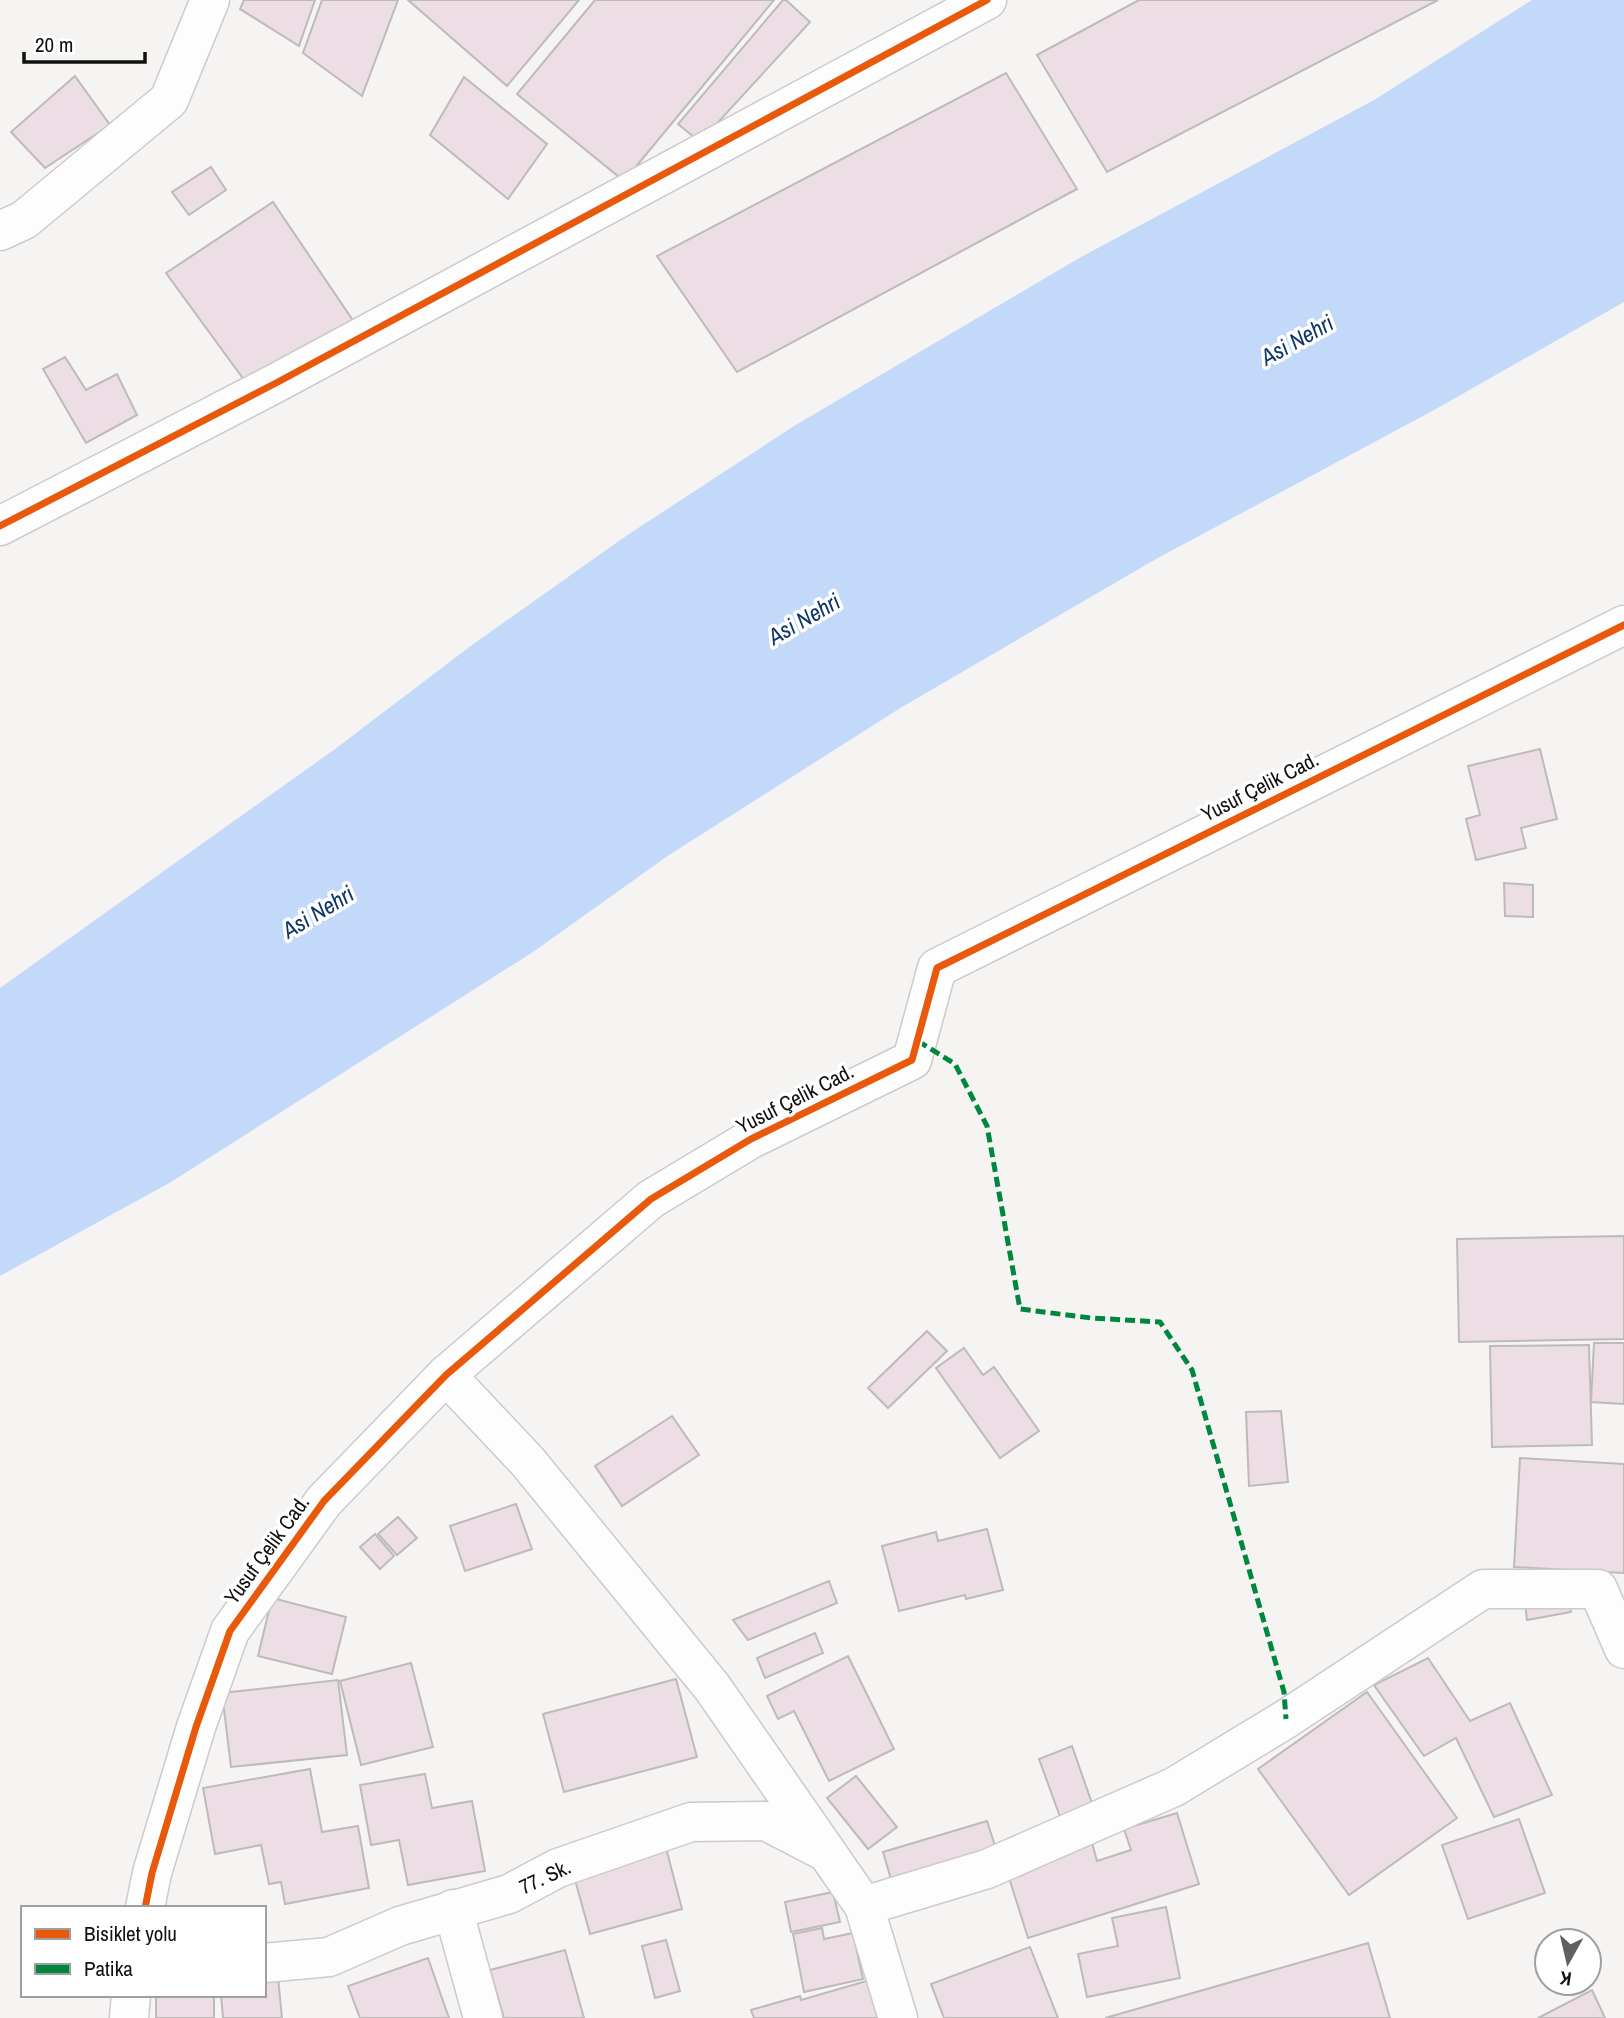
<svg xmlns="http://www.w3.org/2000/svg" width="1624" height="2018" viewBox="0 0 1624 2018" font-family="'Archivo Narrow',sans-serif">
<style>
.water{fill:#c2d9f9}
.building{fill:#eddde4;stroke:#bcbbba;stroke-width:2}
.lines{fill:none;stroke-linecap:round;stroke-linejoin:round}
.minor-casing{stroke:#cccaca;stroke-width:41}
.tertiary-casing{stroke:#cccaca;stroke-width:41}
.minor{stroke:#fefdfd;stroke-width:38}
.tertiary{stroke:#fefdfd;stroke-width:38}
.quiet{stroke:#00873e;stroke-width:5;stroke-dasharray:10 5;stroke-linecap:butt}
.cycleway-casing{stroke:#fff;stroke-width:11}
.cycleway{stroke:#e8590c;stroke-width:7}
.labels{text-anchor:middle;stroke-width:7;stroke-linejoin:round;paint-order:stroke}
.street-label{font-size:21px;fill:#11100f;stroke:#fff}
.water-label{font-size:23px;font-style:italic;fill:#0f3669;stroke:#fff}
</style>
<rect width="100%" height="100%" fill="#f6f4f3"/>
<path class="water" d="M1532,0H1624V302L1436,409L1156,559L902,707L669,855L533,952L171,1182L0,1276V988L335,749L472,645L626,536L794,426L1081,257L1374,100Z"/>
<g class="building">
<path d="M244,0H315L299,46L240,9Z"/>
<path d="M322,0H398L362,96L303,53Z"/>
<path d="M408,0H579L507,86Z"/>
<path d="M595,0H774L624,181L517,94Z"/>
<path d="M783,0H786L810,22L700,142L678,124Z"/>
<path d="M1139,0H1438L1107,172L1037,55Z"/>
<path d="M1006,73L1077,189L737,372L657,256Z"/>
<path d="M75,76L110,125L45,168L11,132Z"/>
<path d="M464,77L547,144L508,199L430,135Z"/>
<path d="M211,167L226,190L189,215L172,192Z"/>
<path d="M273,202L354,322L247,384L166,273Z"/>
<path d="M65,357L86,390L117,374L137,415L86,443L43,369Z"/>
<path d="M1540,749L1557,819L1521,828L1526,848L1476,860L1466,819L1480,815L1468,766Z"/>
<path d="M1504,883L1533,885V917L1505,916Z"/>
<path d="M1624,1236V1339L1459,1342L1457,1239Z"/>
<path d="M927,1331L947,1351L888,1408L868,1388Z"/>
<path d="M1594,1343H1624V1404L1591,1402Z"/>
<path d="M1589,1345L1592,1445L1492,1447L1490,1346Z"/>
<path d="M964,1348L983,1375L994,1367L1039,1431L1000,1458L936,1368Z"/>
<path d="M1281,1411L1288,1482L1249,1486L1246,1412Z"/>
<path d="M672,1416L699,1455L622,1506L595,1466Z"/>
<path d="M1520,1458L1624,1464V1573L1514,1567Z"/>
<path d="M516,1504L532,1549L465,1571L450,1526Z"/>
<path d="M398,1517L417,1538L397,1555L378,1534Z"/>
<path d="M987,1529L1003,1590L966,1599L965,1595L899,1611L882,1546L936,1532L938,1541Z"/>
<path d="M375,1534L394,1556L380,1569L360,1547Z"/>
<path d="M829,1581L837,1603L748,1640L733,1620Z"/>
<path d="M1567,1595L1571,1612L1527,1620L1525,1602Z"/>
<path d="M272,1598L346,1617L332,1674L258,1656Z"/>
<path d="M815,1633L823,1653L765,1678L757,1658Z"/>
<path d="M848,1656L894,1749L829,1781L794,1711L778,1719L767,1696Z"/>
<path d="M1428,1658L1470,1721L1510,1703L1552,1795L1494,1817L1456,1738L1424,1756L1374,1685Z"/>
<path d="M411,1663L433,1747L361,1765L340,1681Z"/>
<path d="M676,1679L697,1757L564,1792L543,1714Z"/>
<path d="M338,1680L347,1755L231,1767L222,1693Z"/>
<path d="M1367,1692L1457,1818L1349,1895L1258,1769Z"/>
<path d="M1072,1746L1095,1812L1063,1825L1039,1759Z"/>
<path d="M310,1769L322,1832L358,1826L369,1888L285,1904L281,1882L269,1884L261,1845L215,1854L203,1788Z"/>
<path d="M425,1774L432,1808L472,1801L485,1871L408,1885L399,1840L371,1845L360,1785Z"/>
<path d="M856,1776L897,1827L868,1849L827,1798Z"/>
<path d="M1177,1813L1199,1884L1028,1938L1005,1865L1091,1839L1097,1861L1131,1850L1124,1829Z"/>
<path d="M1519,1819L1545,1893L1468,1919L1442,1845Z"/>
<path d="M987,1821L998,1855L893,1886L883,1852Z"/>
<path d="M665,1844L682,1909L590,1934L572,1869Z"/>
<path d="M833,1892L840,1922L791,1932L785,1902Z"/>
<path d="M1166,1907L1180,1978L1087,1997L1078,1954L1118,1946L1112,1918Z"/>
<path d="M822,1928L824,1939L853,1933L863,1979L804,1992L793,1934Z"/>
<path d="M666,1940L680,1991L655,1998L642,1946Z"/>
<path d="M1368,1943L1390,2018H1105Z"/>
<path d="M1030,1947L1058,2018H944L931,1984Z"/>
<path d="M565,1950L584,2018H504L490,1970Z"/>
<path d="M428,1958L449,2018H360L348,1986Z"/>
<path d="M278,1977L282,2018H223L221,1995H264V1978Z"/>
<path d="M870,1980L881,2018H754L751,2010L800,1996L801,2000Z"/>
<path d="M1592,1990L1605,2018H1538Z"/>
<rect x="156" y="1997" width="58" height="21"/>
</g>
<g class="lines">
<g class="minor-casing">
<g id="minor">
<path d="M0,231L24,220L169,100L210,0"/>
<path d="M0,526L276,383L987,0"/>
<path d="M864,1906L987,1869L1174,1787L1286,1719L1483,1589H1598L1624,1649"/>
<path d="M145,1908L152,1873L196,1727L230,1631L324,1501L446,1375L651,1199L751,1139L912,1060L937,968L1624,625"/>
<path d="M453,1909L483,2018"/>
<path d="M264,1963L329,1957L400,1926L509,1894L558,1868L691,1822L766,1821L824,1851"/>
<path d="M129,2018L131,1995"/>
</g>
</g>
<g class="tertiary-casing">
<path id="tertiary" d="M446,1375L528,1462L712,1687L864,1906L898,2018"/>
</g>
<use href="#minor" class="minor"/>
<use href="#tertiary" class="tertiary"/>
<path class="quiet" d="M918,1041L955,1064L987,1126L1020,1309L1091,1318L1160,1322L1192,1370L1284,1692L1286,1719"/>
<g class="cycleway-casing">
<g id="cycleway">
<path d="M0,526L276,383L987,0"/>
<path d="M145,1908L152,1873L196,1727L230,1631L324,1501L446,1375L651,1199L751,1139L912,1060L937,968L1624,625"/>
</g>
</g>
<use href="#cycleway" class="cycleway"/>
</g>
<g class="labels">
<g class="street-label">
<text transform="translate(1260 787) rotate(-27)" y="7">Yusuf Çelik Cad.</text>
<text transform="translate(795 1099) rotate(-27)" y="7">Yusuf Çelik Cad.</text>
<text transform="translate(267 1550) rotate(-54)" y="7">Yusuf Çelik Cad.</text>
<text transform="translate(545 1877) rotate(-25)" y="7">77. Sk.</text>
</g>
<g class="water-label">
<text transform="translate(1297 340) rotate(-29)" y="8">Asi Nehri</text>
<text transform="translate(804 619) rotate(-30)" y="8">Asi Nehri</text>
<text transform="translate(318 912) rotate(-31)" y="8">Asi Nehri</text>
</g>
</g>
<rect x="21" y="1906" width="245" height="91" fill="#ffffff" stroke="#a09f9f" stroke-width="2"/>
<rect x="35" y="1929" width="35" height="10" fill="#e8590c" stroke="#a09f9f" stroke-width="2"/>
<text x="84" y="1941" font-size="21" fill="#11100f">Bisiklet yolu</text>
<rect x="35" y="1964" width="35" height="10" fill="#00873e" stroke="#a09f9f" stroke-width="2"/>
<text x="84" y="1976" font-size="21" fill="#11100f">Patika</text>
<g transform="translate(1568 1962) rotate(188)"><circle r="33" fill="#ffffff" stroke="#a09f9f" stroke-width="2"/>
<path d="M0-5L12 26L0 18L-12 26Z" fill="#61605f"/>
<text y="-10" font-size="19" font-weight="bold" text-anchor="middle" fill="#11100f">K</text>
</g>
<path d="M24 52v10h121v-10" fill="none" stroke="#11100f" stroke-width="3.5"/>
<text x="35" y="52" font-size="21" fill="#11100f" stroke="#ffffff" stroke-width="5" paint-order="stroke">20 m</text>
</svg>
